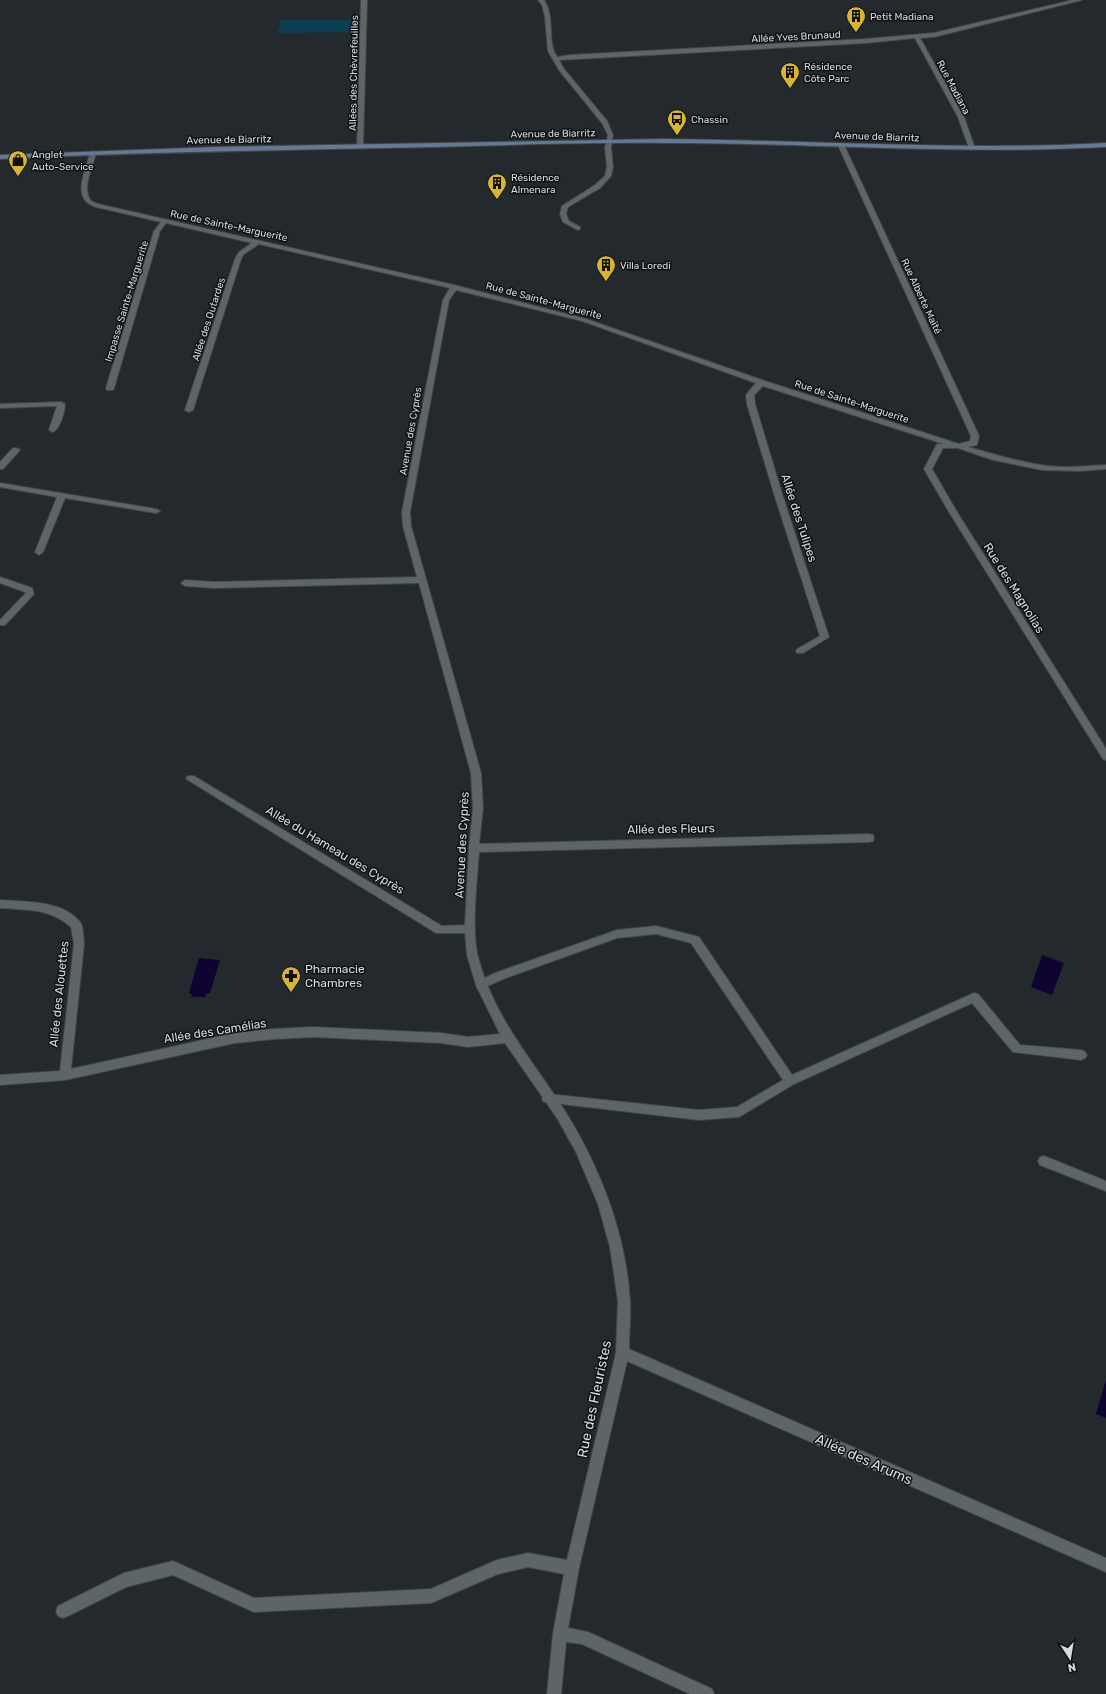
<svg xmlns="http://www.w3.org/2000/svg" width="1106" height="1694" viewBox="0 0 1106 1694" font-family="Rubik,sans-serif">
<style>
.green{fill:#0d3f54}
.water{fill:#0f0431}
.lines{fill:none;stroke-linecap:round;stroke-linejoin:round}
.service-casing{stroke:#414649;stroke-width:2}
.minor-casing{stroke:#414649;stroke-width:2}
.secondary-casing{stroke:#414649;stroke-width:2}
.service{fill:#5e6569;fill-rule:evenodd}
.minor{fill:#5e6569;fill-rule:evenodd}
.secondary{fill:#667992;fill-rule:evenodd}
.labels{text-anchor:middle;stroke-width:3;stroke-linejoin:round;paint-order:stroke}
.far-poi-label{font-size:10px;fill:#d7dbdd;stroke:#0f1213;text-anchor:start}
.far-street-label{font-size:10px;fill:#d7dbdd;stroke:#0f1213}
.street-label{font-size:12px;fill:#d7dbdd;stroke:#0f1213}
.poi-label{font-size:12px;fill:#d7dbdd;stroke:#0f1213;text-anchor:start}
.near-street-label{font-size:14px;fill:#d7dbdd;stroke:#0f1213}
</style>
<rect width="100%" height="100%" fill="#23292d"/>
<path class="green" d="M281,20H357L355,32L278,33Z"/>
<g class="water">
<path d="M1042,955L1064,963L1052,995L1031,987Z"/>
<path d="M199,958L220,960L210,993L206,994L205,997H191L192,994L189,993Z"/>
<path d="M1106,1380V1418L1096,1414Z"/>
</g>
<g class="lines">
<g class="service-casing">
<g id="service">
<path d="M61,402L65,404C65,411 60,429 53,432L49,430L57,406L0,408V404Z"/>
<path d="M13,448H16L20,450L3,469H0V462Z"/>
<path d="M0,483L156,509L160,511L156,513L65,498L43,552L39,555L35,552L57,497L0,487Z"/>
<path d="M0,577L32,588L34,594L5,625H0V620L26,593L25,592L0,583Z"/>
<path d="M656,926L699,937L792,1075L974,993L978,994L1020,1045L1081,1050L1085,1052L1087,1055L1085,1058L1081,1060L1013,1052L972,1003L794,1084L739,1117L699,1120L544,1102L542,1099L544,1096L548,1094L699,1110L737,1107L783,1080L691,943L656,934L617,938L503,979L481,989L477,988L476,985L477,982L495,973L617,930Z"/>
</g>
</g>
<g class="minor-casing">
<g id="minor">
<path d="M361,0H367L363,146L360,148L357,146Z"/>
<path d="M538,0H544C556,18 546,40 557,57L570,55L866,39L934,33L1073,0H1082L934,37L920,38L964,117L975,148L972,150L969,148L958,117L915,38L866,43L559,60L564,69L607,121L613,135L611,148L613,167L611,176L600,188L568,207L566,214L569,221L580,227V229L578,230L563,222L560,214L562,206L595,185L605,176L607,167L605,148L608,135L602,123L559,70L548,51L545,17L542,5Z"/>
<path d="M839,144L844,145L979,436L977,445L968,447C992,454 1016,461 1041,465C1062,469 1085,466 1106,465V469L1079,471L1042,470L993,460L958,448H943L932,469L957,512L1106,749V760L1103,759L949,512L924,469L937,444H944L763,386L754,395L755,404L783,497L829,637L803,653H797L796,651L797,649L820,636L775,497L747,404L746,395L756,383L582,321L456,290L449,300L410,512L411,526L481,773L483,808L479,844L869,834L873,835L874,838L873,841L869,842L479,852C477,880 471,930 478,957C494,1018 532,1059 565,1111C600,1167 626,1234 630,1301C631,1317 629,1333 629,1349L1106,1558V1572L627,1361L579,1568L568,1628L588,1632L712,1689L714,1694H690L582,1644L566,1642L561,1694H547L553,1634L564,1574L528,1567L498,1574L431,1603L254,1612L173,1575L126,1587L68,1616L63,1618L58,1616L56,1611L58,1606L124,1573L173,1561L254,1598L431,1589L497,1560L528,1553L567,1560L616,1353L618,1301L610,1247L598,1204L576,1152L557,1118L505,1043L468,1047L441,1043L313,1037L275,1039L235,1043L65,1080L0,1085V1075L60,1071L74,944L71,927C49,908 28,910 0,908V900C25,902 63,900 80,922C84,927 83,938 84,944L71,1069L235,1033L275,1029L313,1027L441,1033L468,1037L500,1034L476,985L467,955L465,933H436L188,780L186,778L188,776H194L442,926L465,925L469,848L473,808L471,773L419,583L214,588L185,586L181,583L185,580L214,582L417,577L403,526L402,512L443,300L450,288L259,244L244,254L241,259L193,410L189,412L185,410L235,259L239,252L252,243L166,223L160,231L114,388L113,390H107L106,388L154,231L161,222L96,207C70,199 86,171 90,153L93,151L96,153C93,167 81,187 91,201L98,204L454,285L586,319L765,381L959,444L970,441L971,436L838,145Z"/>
<path d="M1044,1156L1106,1181V1191L1040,1165L1038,1161L1040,1157Z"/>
</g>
</g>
<g class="secondary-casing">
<path id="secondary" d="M662,139C810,140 958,151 1106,143V147C959,155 814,143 667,143C589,142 511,145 433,147C289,150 144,152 0,159V155L216,147Z"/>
</g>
<use href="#service" class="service"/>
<use href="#minor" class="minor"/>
<use href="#secondary" class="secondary"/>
</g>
<defs>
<g id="building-pin" transform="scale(1)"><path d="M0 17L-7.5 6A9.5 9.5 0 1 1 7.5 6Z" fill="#d7b434" stroke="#0f1213"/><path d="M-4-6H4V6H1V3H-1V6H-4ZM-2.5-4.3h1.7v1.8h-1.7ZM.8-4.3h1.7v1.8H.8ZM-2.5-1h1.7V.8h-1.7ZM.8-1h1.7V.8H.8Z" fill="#111"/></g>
<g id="bus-pin" transform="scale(1)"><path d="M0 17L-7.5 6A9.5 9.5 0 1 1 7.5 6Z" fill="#d7b434" stroke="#0f1213"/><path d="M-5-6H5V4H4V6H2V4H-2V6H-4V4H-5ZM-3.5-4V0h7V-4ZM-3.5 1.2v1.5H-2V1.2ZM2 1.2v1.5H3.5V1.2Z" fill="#111"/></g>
<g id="shop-pin" transform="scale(1)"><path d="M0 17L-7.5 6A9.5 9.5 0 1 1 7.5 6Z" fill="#d7b434" stroke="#0f1213"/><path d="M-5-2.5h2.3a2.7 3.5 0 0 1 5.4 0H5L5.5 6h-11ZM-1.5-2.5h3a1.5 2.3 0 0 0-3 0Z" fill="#111"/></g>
<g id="pharmacy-pin" transform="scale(1)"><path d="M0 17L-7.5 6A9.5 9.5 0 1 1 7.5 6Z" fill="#d7b434" stroke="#0f1213"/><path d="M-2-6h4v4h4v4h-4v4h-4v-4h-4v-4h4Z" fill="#111"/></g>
</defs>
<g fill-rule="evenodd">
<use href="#building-pin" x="856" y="16"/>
<use href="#building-pin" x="790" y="72"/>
<use href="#bus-pin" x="677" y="119"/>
<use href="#shop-pin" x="18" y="160"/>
<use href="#building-pin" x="497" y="183"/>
<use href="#building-pin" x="606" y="265"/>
<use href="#pharmacy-pin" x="291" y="976"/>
</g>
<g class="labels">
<g class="far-poi-label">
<text x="870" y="20">Petit Madiana</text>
<text x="804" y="70">Résidence<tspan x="804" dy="12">Côte Parc</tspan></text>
<text x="691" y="123">Chassin</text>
<text x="32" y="158">Anglet<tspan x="32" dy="12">Auto-Service</tspan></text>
<text x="511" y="181">Résidence<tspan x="511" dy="12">Almenara</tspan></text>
<text x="620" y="269">Villa Loredi</text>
</g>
<g class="far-street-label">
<text transform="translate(796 36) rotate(-3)" y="4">Allée Yves Brunaud</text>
<text transform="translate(353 73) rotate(-89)" y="4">Allées des Chèvrefeuilles</text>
<text transform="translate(954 87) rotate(62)" y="4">Rue Madiana</text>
<text transform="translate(553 133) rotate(-1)" y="4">Avenue de Biarritz</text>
<text transform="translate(877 136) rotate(2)" y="4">Avenue de Biarritz</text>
<text transform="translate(229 139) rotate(-1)" y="4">Avenue de Biarritz</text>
<text transform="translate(229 225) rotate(12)" y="4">Rue de Sainte-Marguerite</text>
<text transform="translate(922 296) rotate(65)" y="4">Rue Alberte Maïté</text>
<text transform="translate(544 300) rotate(15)" y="4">Rue de Sainte-Marguerite</text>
<text transform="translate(126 301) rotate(-73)" y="4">Impasse Sainte-Marguerite</text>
<text transform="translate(208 319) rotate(-72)" y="4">Allée des Outardes</text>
<text transform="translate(852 401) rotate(18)" y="4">Rue de Sainte-Marguerite</text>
<text transform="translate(410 431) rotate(-80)" y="4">Avenue des Cyprès</text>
</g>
<g class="street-label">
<text transform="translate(799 518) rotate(72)" y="4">Allée des Tulipes</text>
<text transform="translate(1014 588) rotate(58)" y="4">Rue des Magnolias</text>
<text transform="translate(671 829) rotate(-1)" y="4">Allée des Fleurs</text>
<text transform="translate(462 845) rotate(-87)" y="4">Avenue des Cyprès</text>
<text transform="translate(335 850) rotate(31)" y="4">Allée du Hameau des Cyprès</text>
<text transform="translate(59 994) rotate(-84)" y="4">Allée des Alouettes</text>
<text transform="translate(215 1031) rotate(-9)" y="4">Allée des Camélias</text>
</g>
<g class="poi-label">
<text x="305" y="973">Pharmacie<tspan x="305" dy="14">Chambres</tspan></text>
</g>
<g class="near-street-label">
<text transform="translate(594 1399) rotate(-78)" y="5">Rue des Fleuristes</text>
<text transform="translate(864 1459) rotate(24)" y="5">Allée des Arums</text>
</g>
</g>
<g transform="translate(1070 1658) rotate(168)" stroke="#0f1213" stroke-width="3" paint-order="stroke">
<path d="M0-3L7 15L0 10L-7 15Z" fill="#d7dbdd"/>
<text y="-6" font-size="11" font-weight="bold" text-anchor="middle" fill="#d7dbdd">N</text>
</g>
</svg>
